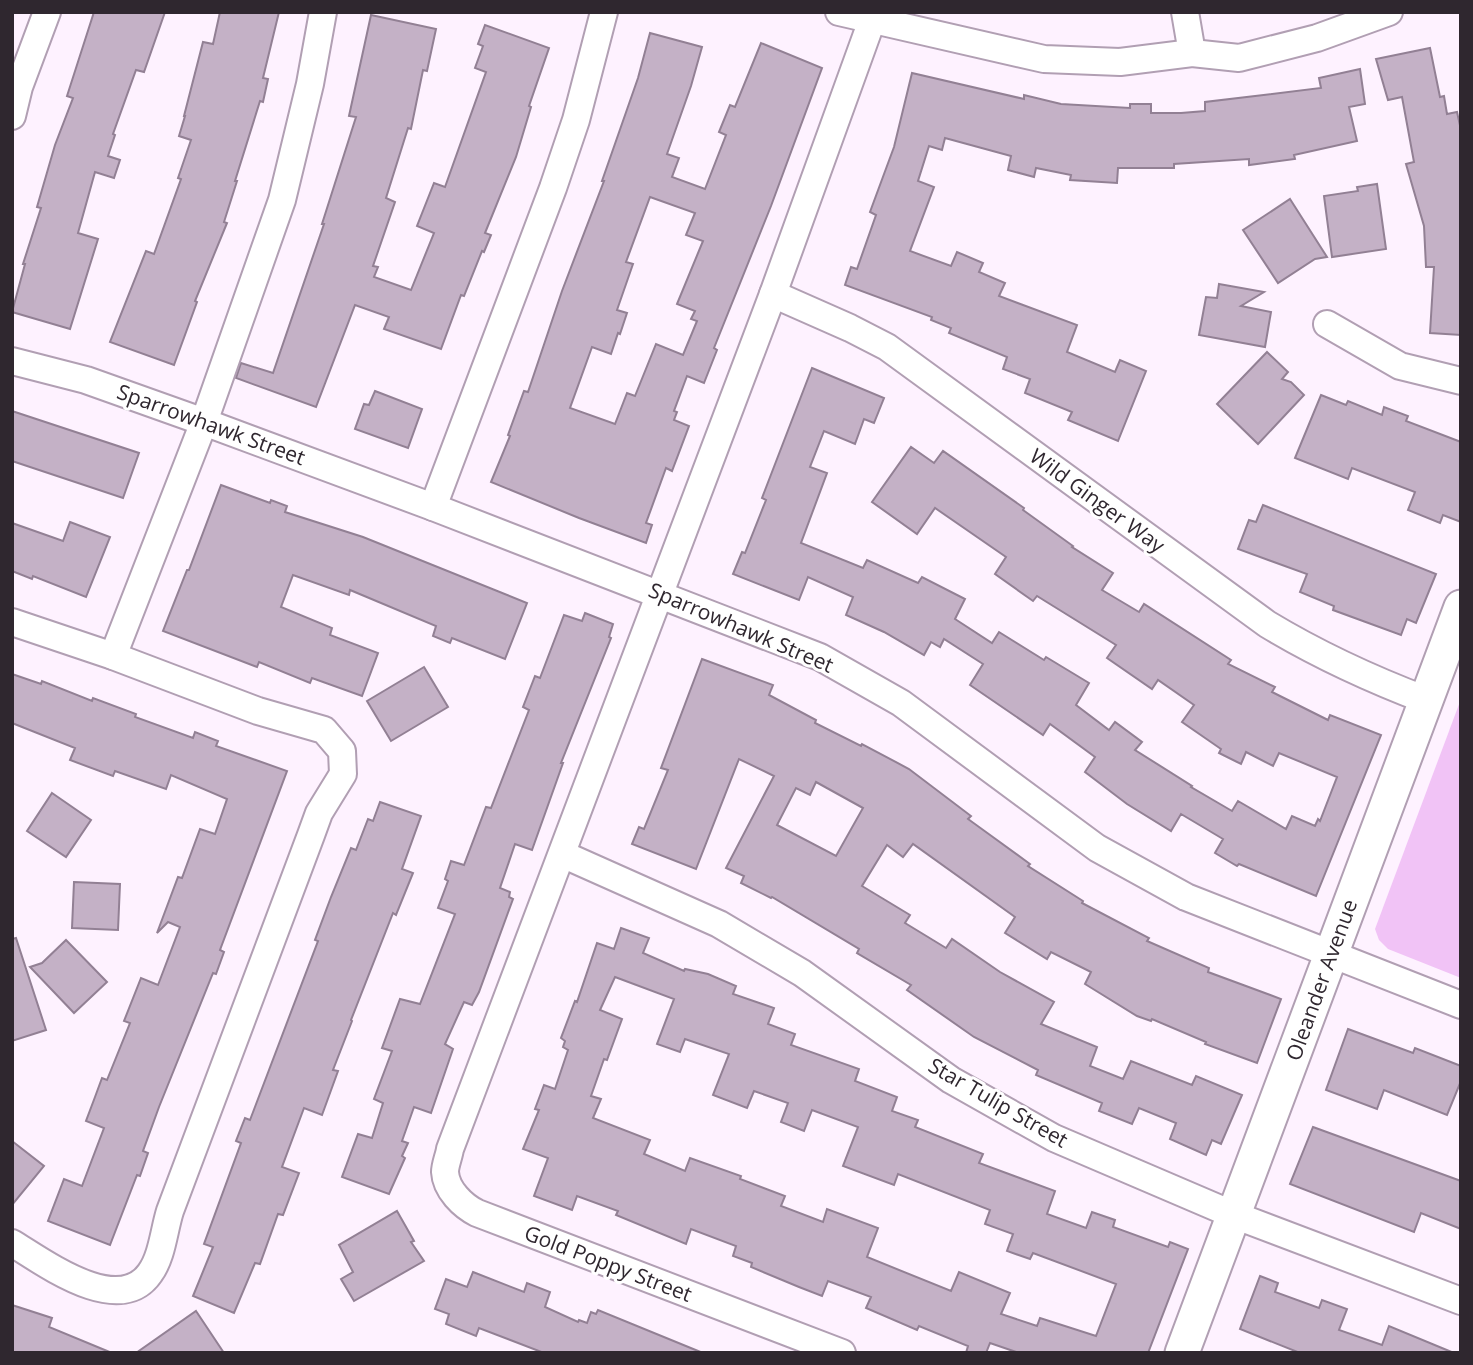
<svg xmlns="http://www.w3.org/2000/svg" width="1473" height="1365" viewBox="0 0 1473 1365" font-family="'Open Sans',sans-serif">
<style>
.green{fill:#f1c3f6}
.building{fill:#c4b1c6;stroke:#928094;stroke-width:2;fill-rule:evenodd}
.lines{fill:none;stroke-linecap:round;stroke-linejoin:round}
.minor-casing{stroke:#b19fb3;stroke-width:30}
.tertiary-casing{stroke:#b19fb3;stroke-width:37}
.minor{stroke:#fff;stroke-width:26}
.tertiary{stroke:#fff;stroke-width:33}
.labels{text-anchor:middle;stroke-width:6;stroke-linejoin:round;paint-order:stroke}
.street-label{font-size:21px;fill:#2f272f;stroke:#fff}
</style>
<rect width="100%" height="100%" fill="#fef2ff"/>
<path class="green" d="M1461,699V978L1388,949L1379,940L1375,929Z"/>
<g class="building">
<path d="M94,12H165L144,72L136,70L113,134L115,135L108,156L120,160L114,178L95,172L78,233L98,239L70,329L12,312L25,264H23L41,208L37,207L55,145L73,98L67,96Z"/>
<path d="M220,12H279L263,78L268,79L263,102L260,101L235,181H237L224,222L227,223L195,301L197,302L174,365L110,342L146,251L154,254L181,179L178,178L191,140L179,136L185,116H184L203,42L213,44Z"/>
<path d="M371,15L436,29L427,71L423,70L411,129L408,128L386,198L395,202L373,266L378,267L374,277L411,290L434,233L417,226L434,183L445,187L486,72L475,68L483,46L478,44L485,25L549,48L529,106L531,107L516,157L485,233L491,235L484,252L482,251L464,296L461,295L441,349L384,329L389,317L355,305L316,407L236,378L241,363L273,373L324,224H322L356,117L349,116Z"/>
<path d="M650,33L702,47L691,86L667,154L679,158L672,177L705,189L726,135L719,132L730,105L735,107L761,43L822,68L771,206L714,348L717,350L704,383L687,376L674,411L677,412L674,420L689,426L672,471L666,468L646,523L652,525L646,543L579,518L491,482L510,436L508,435L524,391L528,392L562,291L604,181H602L638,78ZM650,197L695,213L686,235L703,241L677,304L695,311L691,319L697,321L683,355L656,344L635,396L627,393L615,424L570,408L592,347L611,354L618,333L620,334L627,313L617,310L633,264L626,262Z"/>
<path d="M1430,48L1440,97L1444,96L1447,114L1457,112L1461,130V335L1430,333L1434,267H1426L1424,226L1406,164L1414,162L1402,97L1388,100L1376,59Z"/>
<path d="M1360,69L1365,104L1349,107L1357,141L1294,155L1295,159L1249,165V159L1174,164V168H1118L1117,183L1070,180L1071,175L1036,168L1034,177L1008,170L1011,156L945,138L942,150L929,146L918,181L934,187L910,251L951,266L957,252L983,263L979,272L1005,283L999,296L1077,325L1067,352L1115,372L1120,360L1146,371L1118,441L1068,420L1072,412L1025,393L1030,379L1003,369L1007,357L949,333L951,328L931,320L932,317L845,285L851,267L857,269L876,215L870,212L894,147L912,73L1024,99V95L1061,104L1130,108V104H1151V113H1181L1205,111V102L1321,88L1319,78Z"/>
<path d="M1377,184L1386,249L1332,257L1324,196L1358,191L1357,187Z"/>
<path d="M1290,199L1327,257L1315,259L1278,283L1243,230Z"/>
<path d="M1219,284L1264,292L1241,306L1271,312L1265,347L1199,335L1206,297L1217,298Z"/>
<path d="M1267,352L1288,372L1282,379L1291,382L1304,395L1258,444L1217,404Z"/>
<path d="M812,368L884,398L874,423L864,419L855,444L824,431L810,467L827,473L801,543L863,568L867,560L918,583L922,577L965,599L955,619L992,643L999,632L1044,660L1046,657L1089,683L1076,705L1109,730L1115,722L1142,742L1135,750L1192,786L1191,787L1232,811L1238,801L1286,829L1292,816L1315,826L1318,819L1320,821L1337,777L1279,753L1273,766L1246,752L1241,764L1219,753L1221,749L1182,722L1194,705L1158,680L1152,689L1107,658L1116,645L1037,596L1033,601L995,574L1006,557L935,508L917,534L872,502L911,447L934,463L943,451L1024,508L1023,510L1073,546L1072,547L1113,573L1102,590L1139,612L1144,604L1231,660L1228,664L1275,687L1272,692L1328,720L1330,715L1381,735L1316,896L1239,864L1237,866L1215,853L1223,839L1181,814L1171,831L1127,804L1085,772L1095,757L1050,724L1043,735L970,685L983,664L944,639L940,647L931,642L924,655L884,632L846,615L853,597L808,577L799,600L733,574L742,552L745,553L766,500L762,498Z"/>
<path d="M375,391L422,409L408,448L355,429L364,404L369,405Z"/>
<path d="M1321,395L1346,405L1348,401L1382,415L1384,407L1408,416L1406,421L1461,442V522L1443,515L1440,523L1408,510L1415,492L1352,468L1348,479L1295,458Z"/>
<path d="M12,411L139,453L123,498L12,461Z"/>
<path d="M221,485L270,503L271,500L287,506L285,512L363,537L527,603L505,659L452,638L450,643L433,636L436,626L350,590L349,595L293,575L281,607L332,628L330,635L378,653L362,696L312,678L310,683L259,662L257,667L163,631L187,570H189Z"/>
<path d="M1263,505L1436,574L1416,623L1407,619L1401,635L1333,610L1334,606L1300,592L1307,574L1238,549L1249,520L1256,522Z"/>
<path d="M70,522L110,537L86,597L33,576L32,579L12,571V523L63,541Z"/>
<path d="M585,613L613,624L609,637L611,638L561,763H563L532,850L515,844L500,888L510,892L509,897L513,899L479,992L472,1005L464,1002L445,1044L453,1049L431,1113L414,1107L402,1141L408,1143L402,1156L405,1158L389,1194L342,1177L358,1134L372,1138L383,1103L374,1099L392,1051L382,1048L400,999L420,1004L455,914L438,908L448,881L445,879L451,861L464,865L486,807L491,808L529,710L523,707L535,676L540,678L564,615L582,621Z"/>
<path d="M702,659L773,685L769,695L816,720L815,723L861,746L862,744L909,769L971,816L968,819L1030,864L1028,866L1083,901L1082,903L1149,938L1147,941L1209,968L1208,972L1281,999L1257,1063L1205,1044L1206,1042L1152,1019L1151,1021L1137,1016L1085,984L1091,972L1051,952L1047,959L1005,933L1015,917L913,844L903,857L887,845L862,886L910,915L905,923L946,948L952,939L1000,972L1054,1002L1041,1024L1097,1047L1090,1066L1123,1079L1131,1061L1192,1085L1196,1076L1242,1095L1221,1144L1212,1140L1206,1155L1170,1139L1176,1123L1139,1108L1132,1124L1099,1111L1102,1103L1036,1075L1038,1070L974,1037L907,990L911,985L857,953L859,949L772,897L771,898L741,883L744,876L726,868L774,776L739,759L696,869L632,844L639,827L644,829L668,770L661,768ZM816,782L863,808L836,856L777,825L796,788L810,795Z"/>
<path d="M424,667L448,707L391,741L367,701Z"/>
<path d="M12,674L41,684L42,681L92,701L93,698L136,714L135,717L193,738L195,732L218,741L216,746L287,771L220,950L224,952L216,974L213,973L159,1107L143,1151L148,1153L140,1176L137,1175L110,1245L48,1221L64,1179L82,1186L104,1128L86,1121L95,1097L102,1078L107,1080L130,1023L124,1021L141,978L158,985L180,927L168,922L157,933L178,877L182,878L200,829L215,834L227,799L171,775L166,789L115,771L113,776L70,760L75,748L12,723Z"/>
<path d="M52,793L91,820L66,857L27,831Z"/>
<path d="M380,802L421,816L402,869L413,873L396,915L393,913L351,1020L352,1021L333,1070L338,1071L322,1115L304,1108L282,1167L299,1173L283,1215L278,1214L260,1264L255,1263L234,1313L193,1296L213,1247L204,1244L241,1143L236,1141L245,1118L250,1120L318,941L315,940L331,897L351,848L356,850L368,819L373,821Z"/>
<path d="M74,882L120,884L118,930L72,928Z"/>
<path d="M621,928L649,938L643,953L684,971L685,969L708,974L736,986L733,994L774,1008L768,1024L795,1034L791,1045L859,1069L855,1081L897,1097L892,1111L918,1120L915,1127L983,1154L979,1163L1055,1191L1047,1214L1086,1228L1092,1212L1115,1220L1113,1227L1168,1247L1170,1242L1188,1249L1148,1353H1019L990,1343L986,1353H966L968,1346L919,1326L917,1330L866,1308L871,1297L828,1281L822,1296L799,1287L751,1267L752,1263L733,1256L736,1246L691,1229L686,1244L616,1215L618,1211L577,1196L572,1210L534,1196L548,1158L523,1149L539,1110L535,1109L544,1085L555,1089L568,1050L563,1047L565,1041L561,1038L575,1001L577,1002L597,943L614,949ZM615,977L674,999L657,1044L680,1052L685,1039L729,1054L713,1095L747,1108L754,1091L788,1103L781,1122L804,1131L812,1110L858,1127L843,1166L894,1185L898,1174L990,1210L985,1224L1013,1234L1007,1251L1030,1259L1033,1253L1116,1284L1096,1336L1040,1318L1037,1326L1001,1314L1010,1293L959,1272L951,1291L867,1257L878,1228L827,1209L823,1222L781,1206L785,1196L740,1179L741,1176L690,1158L685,1171L644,1154L650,1140L593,1118L601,1099L591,1096L604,1059L607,1060L622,1019L600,1010Z"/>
<path d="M16,938L46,1030L12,1041V939Z"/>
<path d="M66,940L107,982L74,1013L30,967L42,963Z"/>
<path d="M1348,1029L1413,1053L1415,1048L1461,1066V1081L1447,1115L1384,1090L1377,1109L1326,1090Z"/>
<path d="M1313,1127L1461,1181V1229L1421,1213L1414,1232L1290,1184Z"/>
<path d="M12,1141L44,1166L12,1205Z"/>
<path d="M397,1211L414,1241L411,1242L424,1261L354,1301L341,1279L353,1272L339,1245Z"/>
<path d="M473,1272L524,1292L527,1283L550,1292L545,1307L578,1322L579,1320L587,1323L591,1312L596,1314L598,1310L703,1353H544L479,1328L476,1336L446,1324L449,1314L435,1309L446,1279L467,1287Z"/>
<path d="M1260,1276L1278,1283L1275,1292L1319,1308L1322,1300L1347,1309L1339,1330L1382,1345L1389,1326L1454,1353H1300L1240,1329Z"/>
<path d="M12,1305L52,1318L49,1327L112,1353H12Z"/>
<path d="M196,1311L224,1353H136Z"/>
</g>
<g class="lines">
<g class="minor-casing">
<g id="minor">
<path d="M839,12L1044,59L1120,62L1192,53L1239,58L1317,38L1389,12"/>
<path d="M1185,12L1192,53"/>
<path d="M12,116L19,87L47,12"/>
<path d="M773,294L850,328L887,347L1267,624C1320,656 1368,678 1426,700"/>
<path d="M1327,324L1400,366L1461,381"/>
<path d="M12,361L86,380L204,422L433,507L820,657L901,703L1097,848L1186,897L1461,1005"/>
<path d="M433,507L553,188L576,120L604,12"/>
<path d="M12,622L113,656L258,711L324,730L342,751L343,774L319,813L311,835L170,1211C164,1230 162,1257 150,1273C119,1318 45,1263 12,1243"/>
<path d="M113,656L204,422L282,200L310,84L323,12"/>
<path d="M562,854L719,924L802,973L951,1080L1054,1138L1234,1215L1461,1301"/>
<path d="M842,1353L477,1213C463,1206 446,1190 445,1172C445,1165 449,1156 450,1149L773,294L875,12"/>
</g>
</g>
<g class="tertiary-casing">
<path id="tertiary" d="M1182,1353L1461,607"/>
</g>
<use href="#minor" class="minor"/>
<use href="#tertiary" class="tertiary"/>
</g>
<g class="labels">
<g class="street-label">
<text transform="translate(211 425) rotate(20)" y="7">Sparrowhawk Street</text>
<text transform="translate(1097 501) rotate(36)" y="7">Wild Ginger Way</text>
<text transform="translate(741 628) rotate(23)" y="7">Sparrowhawk Street</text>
<text transform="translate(1322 980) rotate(-70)" y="7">Oleander Avenue</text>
<text transform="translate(998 1103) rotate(30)" y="7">Star Tulip Street</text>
<text transform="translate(608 1264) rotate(21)" y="7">Gold Poppy Street</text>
</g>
</g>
<rect width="1473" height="1365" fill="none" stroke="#2f272f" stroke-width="28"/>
</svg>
